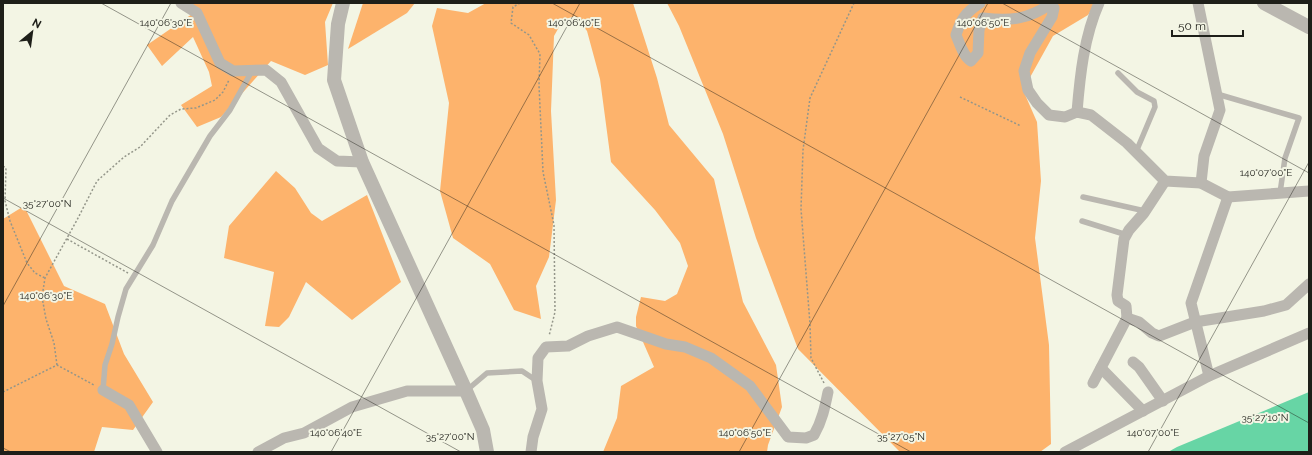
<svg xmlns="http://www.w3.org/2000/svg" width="1312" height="455" viewBox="0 0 1312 455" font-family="Raleway,sans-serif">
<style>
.forest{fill:#fdb36c}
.water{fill:#67d5a5}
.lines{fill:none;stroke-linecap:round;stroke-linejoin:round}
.path{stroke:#94968a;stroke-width:1.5;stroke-dasharray:2 2;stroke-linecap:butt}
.service{stroke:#bab7b0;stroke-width:5.5}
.minor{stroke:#bab7b0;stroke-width:11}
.tertiary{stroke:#bab7b0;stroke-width:14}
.ticks{fill:none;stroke:#1e1f19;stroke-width:1;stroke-opacity:0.45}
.ticks-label{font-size:10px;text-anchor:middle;fill:#1e1f19;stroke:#f3f5e4;stroke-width:4;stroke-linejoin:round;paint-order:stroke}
</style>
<rect width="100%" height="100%" fill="#f3f5e4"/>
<g class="forest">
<path d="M189,3H333L325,22L328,65L305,75L271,61L221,117L197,127L181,105L212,86L209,72L193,37L162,66L147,45L195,12Z"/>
<path d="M363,3H415L407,13L348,49Z"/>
<path d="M486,3H633L657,78L669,125L714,179L743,302L776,365L782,407L768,445L767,452H603L617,418L621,386L654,367L636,326V317L641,297L665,301L677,294L688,266L680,243L655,210L611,162L600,79L587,31L575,16L563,20L554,36L551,111L556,200L549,257L536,286L541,319L514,310L490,264L453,238L440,191L449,103L432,26L437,8L468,13Z"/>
<path d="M667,3H1096L1088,15L1053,36L1023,90L1037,122L1041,181L1035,238L1049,345L1051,444L1040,452H900L798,349L756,238L723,134L679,26Z"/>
<path d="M276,171L295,188L311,213L322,221L367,195L401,282L352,320L306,282L289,317L279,327L265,326L274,272L224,258L229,226Z"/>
<path d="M24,206L64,286L105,304L124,354L153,402L133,430L102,427L94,452H3V219Z"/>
</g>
<path class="water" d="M1309,392V452H1168L1177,447Z"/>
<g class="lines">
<g class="path">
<path d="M520,3L513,7L511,23L529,35L540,54L539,85L543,172L554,225L555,312L549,336"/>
<path d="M960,97L1021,126"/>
<path d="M3,166L6,168L5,201L10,221L27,263L35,273L45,278"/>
<path d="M67,239L128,273"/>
<path d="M57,365L54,343L46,319L42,297L45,278L77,220L97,181L124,157L140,147L170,115L181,109L196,108L215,100L223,92L229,80"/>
<path d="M824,383L811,358L810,324L801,209L803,150L810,98L854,3"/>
<path d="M3,392L57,365L94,385"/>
</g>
<g class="service">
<path d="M1118,73L1137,92L1154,101L1155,107L1136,152"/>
<path d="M1217,94L1299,118L1285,158L1280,193"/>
<path d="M1083,197L1145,211"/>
<path d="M1082,221L1127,235"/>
<path d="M103,390L105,365L112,344L118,317L126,289L153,245L172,201L210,136L230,110L252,71"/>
<path d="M467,390L487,373L522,371L537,381"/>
</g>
<g class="minor">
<path d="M181,3L197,13L220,63L233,71L266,70L281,82L318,148L337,161L362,162"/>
<path d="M980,3C966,12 961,19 956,35C960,44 963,56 971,61L978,53L979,30L983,18C1009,21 1028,20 1050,4L1054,8L1052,17L1030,53L1024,71L1028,90L1037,103L1049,115L1065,117L1077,112L1091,115L1127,143L1165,181L1201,183L1228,197L1309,191"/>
<path d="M1198,3L1220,110L1204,156L1201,183"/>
<path d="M1077,112C1080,75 1084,37 1099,3"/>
<path d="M1165,181L1144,213L1129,230L1124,239L1117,295L1118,301L1126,306L1127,318L1139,322L1152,333L1159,336L1195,322L1264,311L1286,305L1309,284"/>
<path d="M1133,362L1139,367L1163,401"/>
<path d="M1101,368L1143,411"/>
<path d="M1209,376L1191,303L1228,197"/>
<path d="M1093,383L1127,318"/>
<path d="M103,390L129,405L157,452"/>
<path d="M258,452L284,438L304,433L352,407L407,391H466"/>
<path d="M531,452L533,437L542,409L537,381L538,358L546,347L568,346L588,336L617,327L666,344L685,347L711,358L750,386L788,437L806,438L814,435C822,421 825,407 828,392"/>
<path d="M1065,452L1209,376L1309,333"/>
</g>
<g class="tertiary">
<path d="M343,3L338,24L334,80L362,162L466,391L483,430L487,452"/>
<path d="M1264,3L1309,27"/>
</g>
</g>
<path class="ticks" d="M101,3L911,452M552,3L1309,423M1002,3L1309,173M3,198L461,452M3,306L171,3M3,448L11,452M331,452L580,3M739,452L988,3M1148,452L1309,162"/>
<g class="ticks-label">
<text x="166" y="26">140°06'30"E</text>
<text x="574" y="26">140°06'40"E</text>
<text x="983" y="26">140°06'50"E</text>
<text x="1266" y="176">140°07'00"E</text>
<text x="47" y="207">35°27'00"N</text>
<text x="46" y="299">140°06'30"E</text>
<text x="1265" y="421">35°27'10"N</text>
<text x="336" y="436">140°06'40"E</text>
<text x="745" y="436">140°06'50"E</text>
<text x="1153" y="436">140°07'00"E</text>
<text x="450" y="440">35°27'00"N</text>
<text x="901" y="440">35°27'05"N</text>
</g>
<rect width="1312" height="455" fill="none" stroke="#1e1f19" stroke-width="8"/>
<g transform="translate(32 32) rotate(29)" stroke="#f3f5e4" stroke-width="3" paint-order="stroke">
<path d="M0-3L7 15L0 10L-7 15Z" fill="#1e1f19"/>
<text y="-6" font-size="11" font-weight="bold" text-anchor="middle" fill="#1e1f19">N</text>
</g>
<path d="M1172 30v6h71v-6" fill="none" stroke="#1e1f19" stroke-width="2"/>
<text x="1178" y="30" font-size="12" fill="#1e1f19" stroke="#f3f5e4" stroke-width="3" paint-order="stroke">50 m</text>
</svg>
